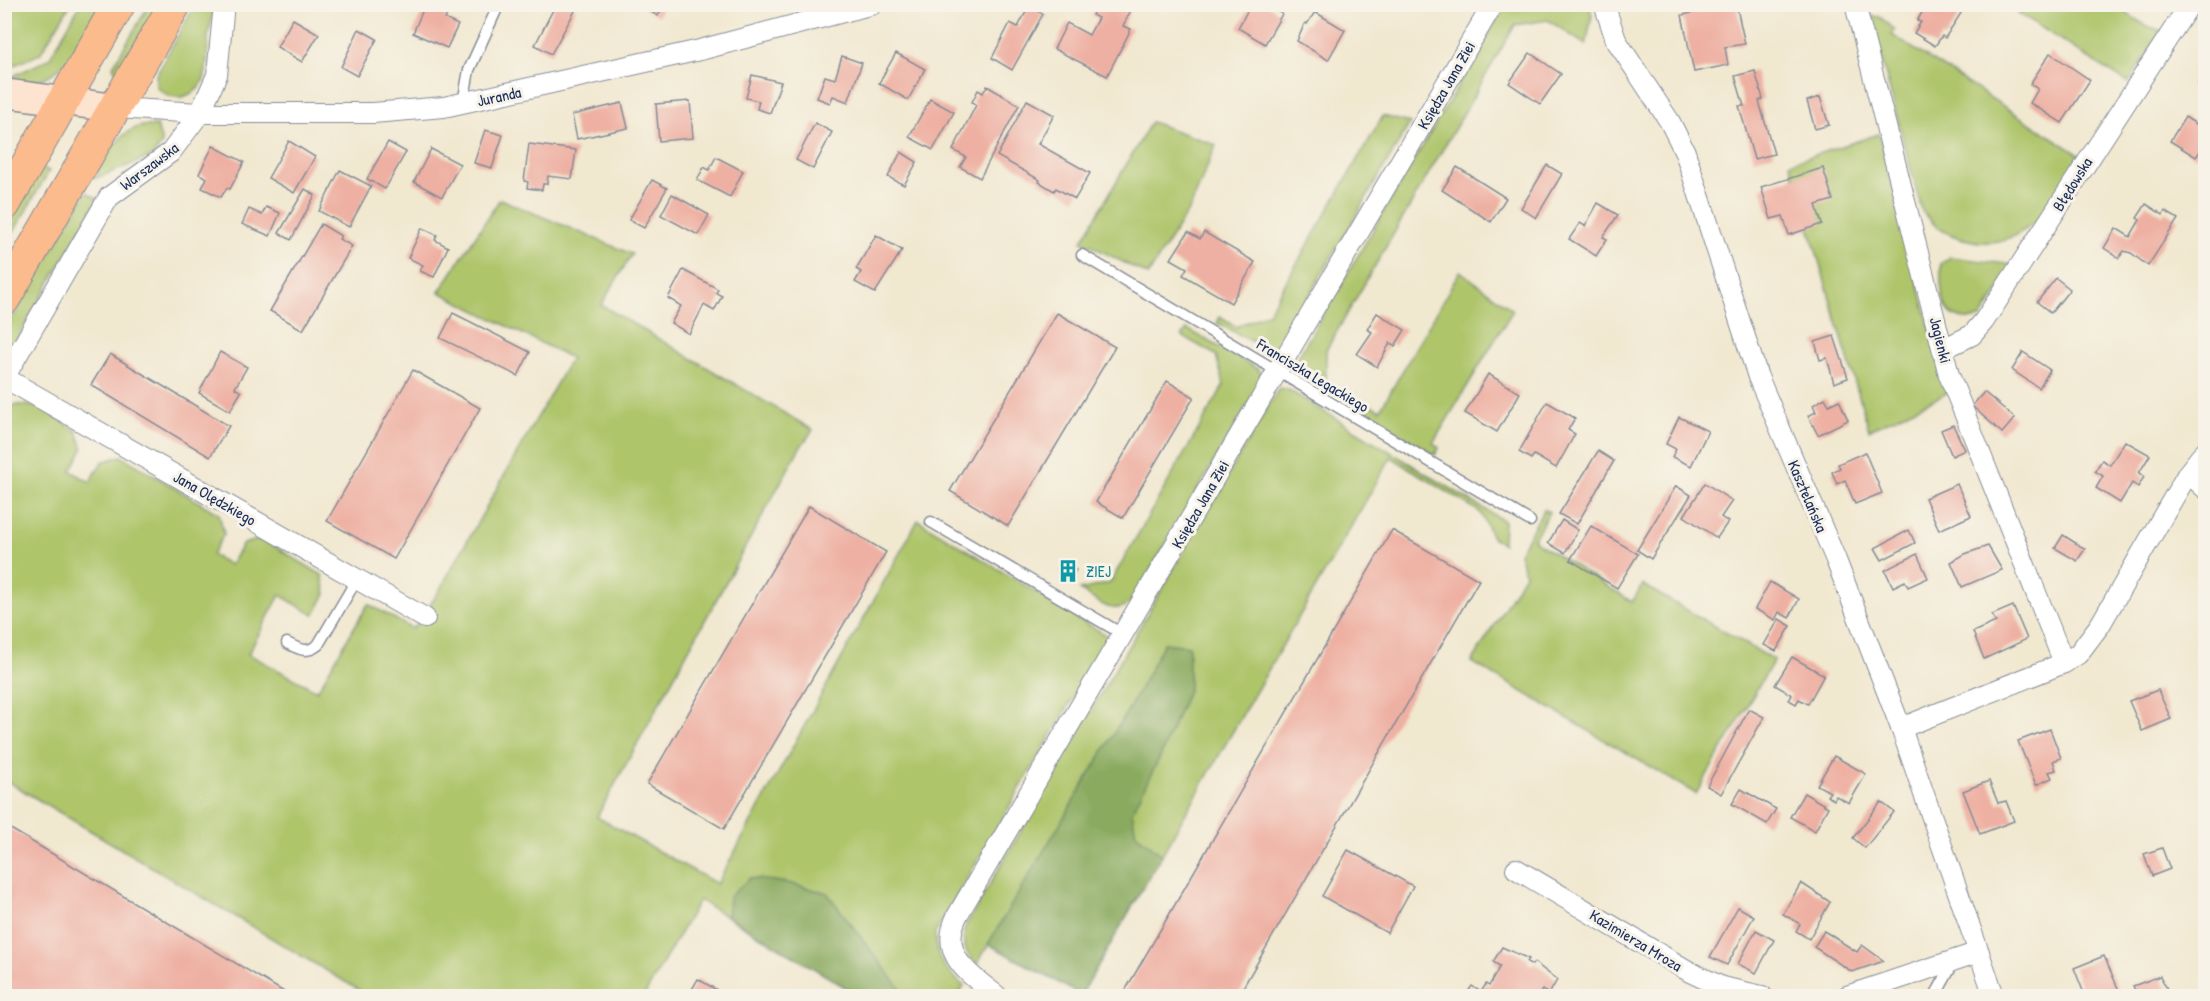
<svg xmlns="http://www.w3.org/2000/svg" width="2210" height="1001" viewBox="0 0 2210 1001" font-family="'Patrick Hand',sans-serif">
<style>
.green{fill:#aec56a;stroke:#647a64;stroke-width:1.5}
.forest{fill:#8aaa5e;stroke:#526c5e;stroke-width:1.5}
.building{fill:#eeb0a3}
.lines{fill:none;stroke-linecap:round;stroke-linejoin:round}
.lane-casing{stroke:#868c97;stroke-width:13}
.street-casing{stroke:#868c97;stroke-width:22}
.secondary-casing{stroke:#868c97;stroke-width:31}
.primary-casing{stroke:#868c97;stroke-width:34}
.lane{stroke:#fff;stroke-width:10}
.street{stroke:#fff;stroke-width:20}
.secondary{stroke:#fde4d1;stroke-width:28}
.primary{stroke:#fbbb8d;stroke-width:32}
.labels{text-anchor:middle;stroke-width:6;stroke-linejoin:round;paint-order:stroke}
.street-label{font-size:16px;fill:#1b2f5e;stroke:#f7f3e8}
.culture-label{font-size:16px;fill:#0d838f;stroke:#f7f3e8;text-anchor:start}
</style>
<rect width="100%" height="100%" fill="#f7f3e8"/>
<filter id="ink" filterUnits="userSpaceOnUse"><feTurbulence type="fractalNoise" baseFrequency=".0167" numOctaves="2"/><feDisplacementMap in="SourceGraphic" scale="12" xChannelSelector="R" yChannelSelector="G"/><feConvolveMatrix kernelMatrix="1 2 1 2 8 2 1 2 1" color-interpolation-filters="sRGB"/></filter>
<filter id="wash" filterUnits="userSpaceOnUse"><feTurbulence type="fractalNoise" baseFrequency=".008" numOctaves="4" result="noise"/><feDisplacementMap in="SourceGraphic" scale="24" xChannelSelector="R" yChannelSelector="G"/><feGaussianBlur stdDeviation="1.35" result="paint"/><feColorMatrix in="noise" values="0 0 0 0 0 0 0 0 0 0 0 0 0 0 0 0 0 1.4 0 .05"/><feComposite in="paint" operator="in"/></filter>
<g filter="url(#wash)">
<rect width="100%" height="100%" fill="#f1e8d0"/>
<g class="green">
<path d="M5,4H70V5L40,54L5,69Z"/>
<path d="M80,5H100C75,47 67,84 11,84L13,76L49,59Z"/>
<path d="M149,5H158L118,72H116L113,66Z"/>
<path d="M195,5H215C213,15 210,26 208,37C206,59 212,88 185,96C174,100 164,94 156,86V75Z"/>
<path d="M1506,5H1589L1592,15L1586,45L1548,20L1515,25L1326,350V385L1301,370L1298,357Z"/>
<path d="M2006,5H2114L2146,26L2163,31L2128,83Z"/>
<path d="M1870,16L1880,17L1895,30L1892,35L2083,157C2056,198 2027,254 1968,240C1947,235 1935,228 1922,211Z"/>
<path d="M1383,116L1410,123L1283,340L1275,349H1266L1217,323L1220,317L1236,327L1268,313Z"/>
<path d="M1151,122L1216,145L1191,206L1148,275L1082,241Z"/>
<path d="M142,126H157L162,143L153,156L94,179C107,157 115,133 142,126Z"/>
<path d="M1879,134L1947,393L1869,430L1790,163Z"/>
<path d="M41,167L49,171L5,247V231Z"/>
<path d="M86,192L98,199L5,360V331Z"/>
<path d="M500,199L632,254L601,305L813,430L799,449L597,817L717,884L918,520L1109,637L935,933C935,958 945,970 964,986L958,996H860L699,900L644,996H369L5,780V408C34,397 52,417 77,431L83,449L71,471L90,482L102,462L121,456L219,514L224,534L212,555L230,565L243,544L262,539L322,575L326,594L314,615L280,595L248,654L317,691L368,604L413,629L436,596L571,358L439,292Z"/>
<path d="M1950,257L2015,265L1981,318C1941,326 1940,295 1941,264Z"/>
<path d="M1460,271L1513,310L1433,443L1439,448L1435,455L1357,408L1361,400L1380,410Z"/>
<path d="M1187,329L1258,369L1263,379L1132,601C1113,618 1097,601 1080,590L1110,583L1224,385L1216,355L1182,336Z"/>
<path d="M1279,388L1287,389L1504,521L1503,544L1492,537L1480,512L1391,457L1081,995L989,944L977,964C965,954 961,943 965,927Z"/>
<path d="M1544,509L1549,512L1533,540L1632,602L1643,585L1774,660L1696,794L1472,662L1525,574L1519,553Z"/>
</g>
<g class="forest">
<path d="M1164,643L1189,646V688L1161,755L1132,812L1136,834L1162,855L1081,995L988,944L1131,705Z"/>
<path d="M750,878L788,883L827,893L906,996H860L727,916L729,897Z"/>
</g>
<g id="blocks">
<g class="building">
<path d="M556,4H568L576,9L551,54L535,45Z"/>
<path d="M643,4H664L658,16L642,7Z"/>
<path d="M1097,4H1134L1123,26L1131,29L1107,76L1054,49L1067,23L1089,35L1098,18L1092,15Z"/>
<path d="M1251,4H1265L1282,14L1265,44L1238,28Z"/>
<path d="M1736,4L1745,44L1725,47L1728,65L1694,72L1682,15Z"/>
<path d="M1927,4H1962L1960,8L1963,10L1945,38L1942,36L1935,46L1914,33L1921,22L1917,21Z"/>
<path d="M425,5L447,15L445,19L458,25L447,48L413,33Z"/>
<path d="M1029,6L1043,14L1012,70L992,58L1010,23L1018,27Z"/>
<path d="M1315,12L1345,30L1328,60L1297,41L1305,23L1307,24Z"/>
<path d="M293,19L319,34L302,62L277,47Z"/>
<path d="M359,29L377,39L357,76L341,67Z"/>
<path d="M896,53L925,69L908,100L879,83Z"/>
<path d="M1530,53L1561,74L1540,104L1509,83Z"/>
<path d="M2050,53L2090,80L2062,123L2030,103L2038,89L2030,84Z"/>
<path d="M842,56L862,63L848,102L833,96L830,103L817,98L825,76L835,79Z"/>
<path d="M2206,59V89L2198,84L2204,74L2199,70Z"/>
<path d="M1755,71L1763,99L1759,101L1774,154L1754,159L1739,106H1744L1735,76Z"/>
<path d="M752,75L781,82L770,113L757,109L759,101L746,98Z"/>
<path d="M987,86L1019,105L980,178L960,167L966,157L953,150L976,105L972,102L978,90L983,93Z"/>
<path d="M1820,97L1829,125L1815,129L1807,101Z"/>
<path d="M930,99L954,112L933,150L909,137Z"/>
<path d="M1027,100L1054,115L1038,144L1090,173L1075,199L1056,188L1054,191L1039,182L1040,180L997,156Z"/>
<path d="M690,101L693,138L659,141L656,104Z"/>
<path d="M622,103L628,128L577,139L572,115Z"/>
<path d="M2185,117L2206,130V143L2196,157L2170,141Z"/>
<path d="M815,123L832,132L813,169L796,160Z"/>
<path d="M485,130L503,135L492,168L474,163Z"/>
<path d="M289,141L315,157L294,193L268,178Z"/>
<path d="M388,142L406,152L385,189L367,179Z"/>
<path d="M529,144L576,150L572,179L548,176L547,184H543L542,190L527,188L528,182L524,181Z"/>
<path d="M213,146L244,162L230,189L227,188L221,197L202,188L207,178L199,174Z"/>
<path d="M431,149L460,164L442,197L414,182Z"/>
<path d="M901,152L917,162L904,185L888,177Z"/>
<path d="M716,157L743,171L730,197L697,180L704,167L709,170Z"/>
<path d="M1547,165L1562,174L1536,218L1521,208Z"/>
<path d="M1457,167L1506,198L1491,222L1442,190Z"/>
<path d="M1823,168L1833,200L1816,205L1822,224L1789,235L1783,216L1771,219L1761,187Z"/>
<path d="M340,170L371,186L349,227L319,211Z"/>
<path d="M652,180L667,188L644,228L629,220Z"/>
<path d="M305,189L315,195L291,240L279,233Z"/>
<path d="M672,194L709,215L698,235L661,215Z"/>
<path d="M1598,203L1618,215L1603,237L1607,239L1596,256L1569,239L1580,223L1585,226Z"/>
<path d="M2146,204L2163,215L2165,211L2178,219L2148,266L2131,253L2124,251L2119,258L2104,248L2116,228L2130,237L2140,220L2137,218Z"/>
<path d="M266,207L280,213L270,236L242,224L249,209L262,215Z"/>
<path d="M321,224L341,236L339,239L352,246L303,330L270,311Z"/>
<path d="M422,228L437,235L435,240L448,247L434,277L420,271L423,265L408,258Z"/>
<path d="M1188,232L1200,239L1204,232L1255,262L1231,303L1183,275L1187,268L1171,259Z"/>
<path d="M876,235L902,250L875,293L855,282L861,272L856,269Z"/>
<path d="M683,270L718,289L716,293L722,296L714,311L704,305L689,334L671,323L681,306L668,298Z"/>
<path d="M2056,278L2070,289L2051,313L2037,302Z"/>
<path d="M453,313L530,352L518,376L440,338Z"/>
<path d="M1057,313L1115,347L1008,526L950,491Z"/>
<path d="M1377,313L1405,330L1395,346L1390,343L1377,367L1357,354L1372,332L1367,329Z"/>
<path d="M1834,336L1848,378L1834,383L1827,358L1820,360L1815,342Z"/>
<path d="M220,352L247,367L235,388L241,392L230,411L199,393Z"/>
<path d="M2023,352L2050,370L2039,388L2012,370Z"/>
<path d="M110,354L229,426L210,457L91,385Z"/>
<path d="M413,370L480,408L394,559L327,521Z"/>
<path d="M1488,374L1520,393L1497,432L1465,413Z"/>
<path d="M1167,381L1194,397L1123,518L1096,502Z"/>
<path d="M1984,392L2015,418L2002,433L1972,406Z"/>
<path d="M1825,398L1829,405L1839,400L1848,420L1818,435L1808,416L1816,412L1813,405Z"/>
<path d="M1547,402L1575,418L1568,430L1575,434L1556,468L1534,455L1531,459L1519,452Z"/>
<path d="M1679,417L1708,431L1691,466L1672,457L1676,449L1666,444Z"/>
<path d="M1953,425L1965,450L1952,456L1941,430Z"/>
<path d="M2125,441L2150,455L2139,473L2144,477L2138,487L2132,483L2120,503L2096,488L2103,476L2095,471L2102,460L2110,465Z"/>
<path d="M1598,451L1614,461L1577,524L1559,514Z"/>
<path d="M1865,452L1882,493L1855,504L1845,480L1837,484L1832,472L1840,468L1838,464Z"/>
<path d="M1705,483L1732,501L1721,517L1728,522L1717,538L1684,516Z"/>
<path d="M1957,484L1971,516L1939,530L1925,498Z"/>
<path d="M1676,486L1691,495L1651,559L1637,550Z"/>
<path d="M809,506L886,552L724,829L647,784Z"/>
<path d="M1562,520L1578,530L1565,553L1548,543Z"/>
<path d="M1591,526L1638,554L1617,588L1570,560Z"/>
<path d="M1392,530L1479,580L1238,996H1122Z"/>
<path d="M1909,530L1915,543L1882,560L1875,548Z"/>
<path d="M2063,535L2085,549L2077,561L2055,548Z"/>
<path d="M1988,546L2002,570L1962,587L1951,562L1965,554Z"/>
<path d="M1917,554L1928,578L1908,587L1905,581L1893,587L1885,570Z"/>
<path d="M1066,563L1076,570L1071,579L1060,573Z"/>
<path d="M1770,582L1799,599L1789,618L1779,612L1775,620L1755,609Z"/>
<path d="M2013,606L2027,639L1984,659L1973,632L1996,622L1992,615Z"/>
<path d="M1779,619L1791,626L1776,651L1764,645Z"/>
<path d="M1792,657L1824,675L1808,704L1799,699L1796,704L1789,700L1792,695L1775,685Z"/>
<path d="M2158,690L2171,719L2142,731L2129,701Z"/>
<path d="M1749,709L1764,717L1721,794L1707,786Z"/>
<path d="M2050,729L2061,758L2053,761L2056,770L2049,772L2052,778L2036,785L2018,741Z"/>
<path d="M1834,756L1866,774L1849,803L1836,796L1834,800L1827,796L1830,792L1817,785Z"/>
<path d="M1989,781L1998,803L2006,801L2014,821L1980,834L1963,791Z"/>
<path d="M1741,789L1776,809L1767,824L1732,804Z"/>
<path d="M1804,793L1828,807L1815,831L1790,817Z"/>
<path d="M1881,802L1894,812L1865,848L1853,838Z"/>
<path d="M4,825L289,995L288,996H4Z"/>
<path d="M2162,848L2170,869L2152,876L2144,854Z"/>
<path d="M1348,850L1413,886L1387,933L1322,896Z"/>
<path d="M1801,883L1830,902L1809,939L1796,931L1800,924L1783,914Z"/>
<path d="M1738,907L1754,916L1727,965L1710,957Z"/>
<path d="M1756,930L1774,940L1756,973L1738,964Z"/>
<path d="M1824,931L1857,952L1862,945L1884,961L1852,972L1814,947Z"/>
<path d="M1502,947L1529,959L1527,962L1532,965L1534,962L1557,980L1549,994L1542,990L1538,996H1465L1472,986L1481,992L1486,984L1489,986L1500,966L1493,962Z"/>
<path d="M2104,956L2120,993L2110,996H2085L2074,968Z"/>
<path d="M2160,976L2171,996H2124L2123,994L2135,990L2133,986Z"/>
<path d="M698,979L727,996H688Z"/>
</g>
</g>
</g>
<g filter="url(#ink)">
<use href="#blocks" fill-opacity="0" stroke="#868c97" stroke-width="1.5"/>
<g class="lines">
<g class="lane-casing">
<g id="lane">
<path d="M463,103L469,70L499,4"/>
<path d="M1082,255L1530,521"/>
<path d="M931,522L1124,635"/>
<path d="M287,643C299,649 306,654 318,645L357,579"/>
<path d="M1935,996L1955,960"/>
</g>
</g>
<g class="street-casing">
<g id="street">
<path d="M1604,4L1616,40L1670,122L1685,152L1758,377L1836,560L1901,728L1994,996"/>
<path d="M1855,4L1949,375L2064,663"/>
<path d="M115,108L200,113H373L444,107L700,50L873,4"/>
<path d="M1943,349L1972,335L1984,321L2190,4"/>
<path d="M4,378L109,197L171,152L200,113L217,75L224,4"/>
<path d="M5,378L425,618"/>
<path d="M2188,473L2206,489"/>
<path d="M1901,728L2064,663L2078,654L2100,625L2188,473L2206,450"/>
<path d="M1516,869L1690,972L1722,987L1762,996"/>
<path d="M997,996C970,974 938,956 957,916L1493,4"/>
<path d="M1847,996L1979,952"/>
</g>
</g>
<g class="secondary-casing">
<path id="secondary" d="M4,93L115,108"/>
</g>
<g class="primary-casing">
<g id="primary">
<path d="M4,205L119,4"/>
<path d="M4,299L175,4"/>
</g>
</g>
<use href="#lane" class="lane"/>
<use href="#street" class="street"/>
<use href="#secondary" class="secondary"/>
<use href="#primary" class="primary"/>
</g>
</g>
<defs>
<g id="building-bare" transform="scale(1.8)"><path d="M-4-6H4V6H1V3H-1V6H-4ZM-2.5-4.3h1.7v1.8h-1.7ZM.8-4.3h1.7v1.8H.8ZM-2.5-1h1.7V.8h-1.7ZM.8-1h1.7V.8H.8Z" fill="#0f9aa8" stroke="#f7f3e8" stroke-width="2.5" paint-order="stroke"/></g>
</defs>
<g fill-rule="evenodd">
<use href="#building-bare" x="1068" y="571"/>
</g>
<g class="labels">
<g class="street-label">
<text transform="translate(1446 85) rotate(-60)" y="6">Księdza Jana Ziei</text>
<text transform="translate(499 96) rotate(-12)" y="6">Juranda</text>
<text transform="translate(149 166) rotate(-37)" y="6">Warszawska</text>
<text transform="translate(2072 184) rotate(-58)" y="6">Błędowska</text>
<text transform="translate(1941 340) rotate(76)" y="6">Jagienki</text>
<text transform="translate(1313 375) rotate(31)" y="6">Franciszka Legackiego</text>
<text transform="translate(1808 496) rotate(67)" y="6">Kasztelańska</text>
<text transform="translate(215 498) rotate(30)" y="6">Jana Olędzkiego</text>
<text transform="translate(1200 504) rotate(-60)" y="6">Księdza Jana Ziei</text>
<text transform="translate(1636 940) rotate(31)" y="6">Kazimierza Mroza</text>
</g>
<g class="culture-label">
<text x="1086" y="577">ZIEJ</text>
</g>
</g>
<rect width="2210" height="1001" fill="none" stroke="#f7f3e8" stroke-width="24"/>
</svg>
